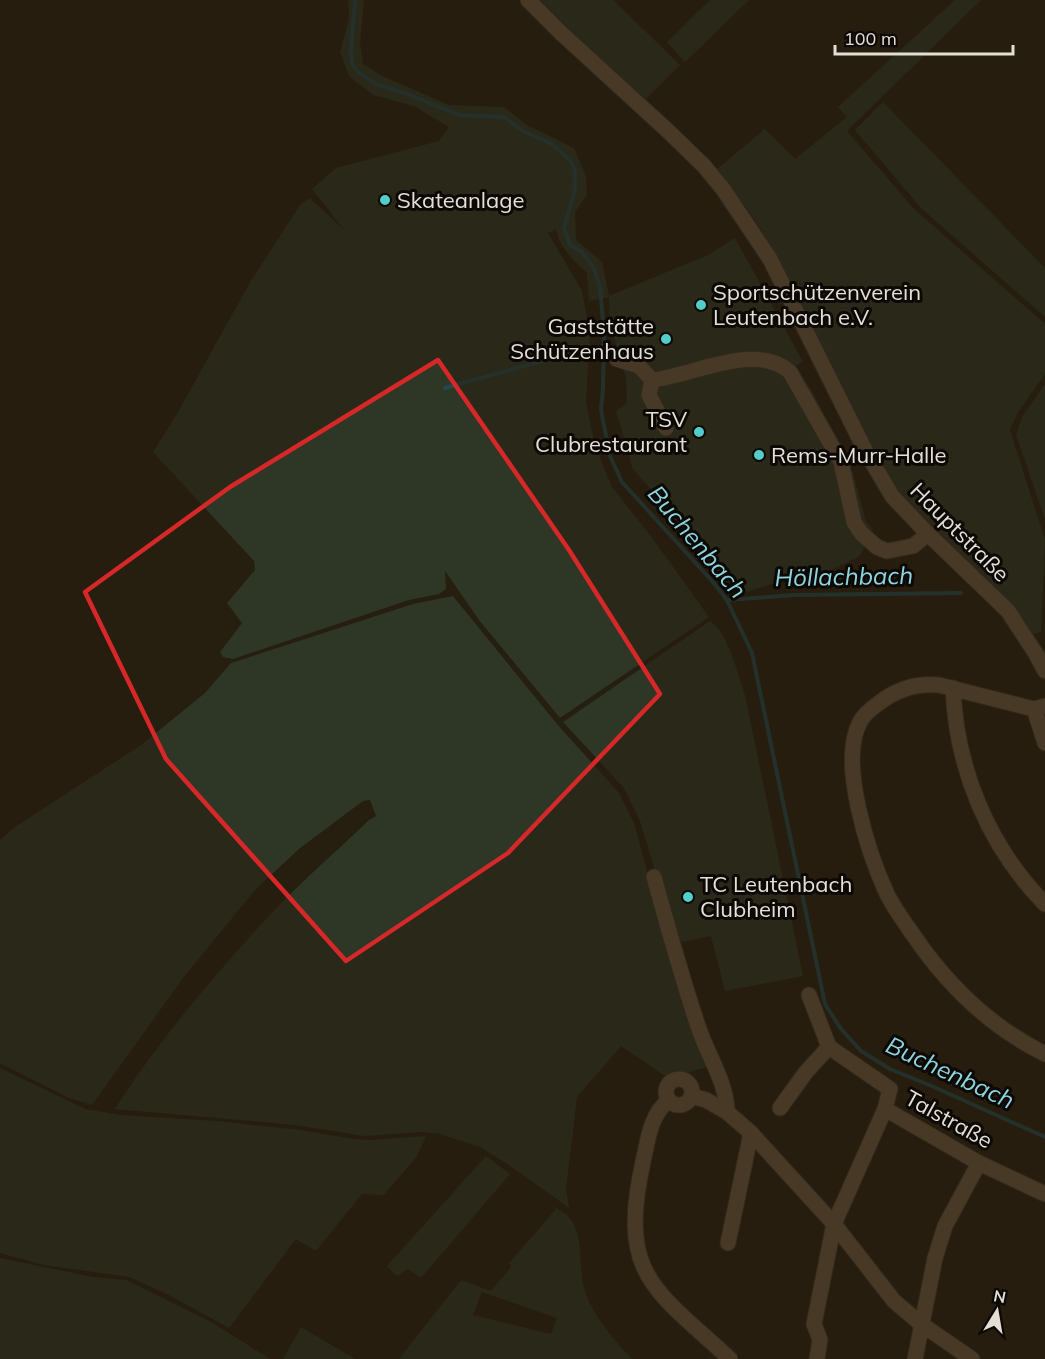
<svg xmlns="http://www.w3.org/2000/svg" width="1045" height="1359" viewBox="0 0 1045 1359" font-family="Mulish,sans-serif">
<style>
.green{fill:#2e3726;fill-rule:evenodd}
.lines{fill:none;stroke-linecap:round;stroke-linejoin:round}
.stream{stroke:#23484e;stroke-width:4}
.minor-casing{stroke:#41392b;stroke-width:17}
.minor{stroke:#715c43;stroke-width:15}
.marked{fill:none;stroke:#d62828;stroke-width:4.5;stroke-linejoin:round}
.poi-dot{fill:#52cdcc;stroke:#0c0904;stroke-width:2}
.labels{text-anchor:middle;stroke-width:6;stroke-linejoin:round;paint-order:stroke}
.poi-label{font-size:22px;fill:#e4dfd5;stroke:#0c0904;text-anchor:start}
.street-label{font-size:22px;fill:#e4dfd5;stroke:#0c0904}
.water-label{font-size:24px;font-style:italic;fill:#8cd4e0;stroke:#0c0904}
</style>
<rect width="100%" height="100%" fill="#261e0f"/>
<g class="green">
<path d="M348,0H364L360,43L363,64L382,76L449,105L504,107L527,125L574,148L586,176L587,195L575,212L576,240L602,262L609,296L708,255L735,238L803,362L795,366L811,390L850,462L866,522L873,529L860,556L827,572L780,581L738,595L693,537L633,469L616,411L627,403L626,377L610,325L609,297L589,301L587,273C573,259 560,249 556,229L548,233L582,291L590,335L586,402L595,446L612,487L653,539L709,617L560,718L479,620L445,571L446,589L439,594L409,600L233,659L223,657L220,652L242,623L227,603L255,570L254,561L153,452L177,414L249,284L300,205L310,198L345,231L312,189L336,168L439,141L449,127L414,106L373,95L349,76L340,52L349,20Z"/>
<path d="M536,0H613L680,65L643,102Z"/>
<path d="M710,0H749L685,62L667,42Z"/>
<path d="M955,0H981L847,131L914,209L1045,324V374L1018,412L1010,430L1045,540L1041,631L1036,634L1030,632L896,490C842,406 812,309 758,225C746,206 730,188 716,170L765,129L795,159L847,117L838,107Z"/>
<path d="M883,102L1045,268V317L921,208L855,130Z"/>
<path d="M1045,384V519L1016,435L1022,417Z"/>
<path d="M453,596L557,724L619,793L634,823L684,1006L707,1067L668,1078L621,1046L577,1097L566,1189L569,1208L506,1163L480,1147L440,1134L423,1132L364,1136L295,1125L115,1109C158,1041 212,978 266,919C298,884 335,853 369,820L376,816L370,800L363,801L299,849L256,889L186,974L92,1105L69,1098L0,1063V840L15,827L141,745L205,693L231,663L413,604Z"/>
<path d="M710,621C728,632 738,675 745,695L803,976L725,991L711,936L677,943L640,821L624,788L563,722Z"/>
<path d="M0,1068L85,1109L121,1115L217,1121L300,1130L354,1139L369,1140L426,1136L417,1156L384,1195L362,1194L316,1251L296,1239L229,1328L169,1295L129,1277L44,1265L0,1253Z"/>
<path d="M486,1156L510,1174L421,1278L408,1269L397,1276L387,1266Z"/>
<path d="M557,1208C563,1212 570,1217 573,1223C584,1242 578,1271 585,1291C594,1318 613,1338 632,1359H399L461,1280L491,1291L512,1266L509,1263ZM482,1292L557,1318L551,1334L473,1315Z"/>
<path d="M0,1258L93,1277L126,1280L213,1323L270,1359H0Z"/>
<path d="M301,1327L355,1359H283Z"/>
</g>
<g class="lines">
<g class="stream">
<path d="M355,0L351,49L352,64L359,73L378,85L405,93L459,115L504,117L523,131L552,144L570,160L575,170V189L564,228L570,245L582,252L594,269L600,286L604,335L603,389L601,410L610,456L622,482L712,581L727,600L752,653L825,1004L841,1029L861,1051L890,1069L934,1087L1045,1137"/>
<path d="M445,388L546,360"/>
<path d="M727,600L794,595L961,593"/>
</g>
<g class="minor-casing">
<g id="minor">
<path d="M528,0L561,33L668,131L704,166L723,189L770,259L865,450L892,496L928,534L1008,611L1036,654L1045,671"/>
<path d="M617,359L639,366L652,380"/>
<path d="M652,380C693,376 755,341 790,372L841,462L854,522L861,533L877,547L887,551L913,546L928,534"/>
<path d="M652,380L649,395L666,428"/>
<path d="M953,688C956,768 988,846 1045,904"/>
<path d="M1045,706L1034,709L939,685C917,683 897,689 879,703C872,708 864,714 860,722C838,762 869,855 887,894C894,908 905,923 914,936C948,986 991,1027 1045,1054"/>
<path d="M1034,709L1045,743"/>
<path d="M654,877C668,928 682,979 699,1029C708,1056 727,1083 727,1112"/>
<path d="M809,995L829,1047L890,1089L885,1109L979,1163L1045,1194"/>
<circle cx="679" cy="1092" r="13"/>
<path d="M692,1096L706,1100L727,1112L751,1133L834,1224L894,1301L921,1324L972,1359"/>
<path d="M669,1100C650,1115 648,1140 643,1162C618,1275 654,1289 730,1359"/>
<path d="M780,1108L806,1072L829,1047"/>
<path d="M728,1243L751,1133"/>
<path d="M817,1359L820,1340L814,1324L834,1224L885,1109"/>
<path d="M915,1359L935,1258L945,1226L979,1163"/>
</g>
</g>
<use href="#minor" class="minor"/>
</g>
<path d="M0 0H1045V1359H0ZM438,360L569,550L660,694L508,853L346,961L166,759L85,592L230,487Z" fill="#261e0f" fill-opacity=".55" fill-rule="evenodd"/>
<path class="marked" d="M438,360L569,550L660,694L508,853L346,961L166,759L85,592L230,487Z"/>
<g class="poi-dot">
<circle cx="385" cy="200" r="6"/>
<circle cx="701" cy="305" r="6"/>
<circle cx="666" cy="339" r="6"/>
<circle cx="699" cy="432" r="6"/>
<circle cx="759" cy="455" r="6"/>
<circle cx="688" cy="897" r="6"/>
</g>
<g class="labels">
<g class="poi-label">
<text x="397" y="208">Skateanlage</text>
<text x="713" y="300">Sportschützenverein<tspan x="713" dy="25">Leutenbach e.V.</tspan></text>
<text x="654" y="334" text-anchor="end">Gaststätte<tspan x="654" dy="25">Schützenhaus</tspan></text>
<text x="687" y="427" text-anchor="end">TSV<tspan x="687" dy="25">Clubrestaurant</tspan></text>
<text x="771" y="463">Rems-Murr-Halle</text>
<text x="700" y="892">TC Leutenbach<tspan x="700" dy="25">Clubheim</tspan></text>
</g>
<g class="street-label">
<text transform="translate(960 532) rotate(45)" y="8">Hauptstraße</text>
<text transform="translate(949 1119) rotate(29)" y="8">Talstraße</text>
</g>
<g class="water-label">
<text transform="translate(697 542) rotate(50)" y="8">Buchenbach</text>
<text transform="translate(844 577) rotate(-1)" y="8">Höllachbach</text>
<text transform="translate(950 1073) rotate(25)" y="8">Buchenbach</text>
</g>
</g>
<g transform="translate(997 1311) rotate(11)" stroke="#0c0904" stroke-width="4.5" paint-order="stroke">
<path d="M0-4.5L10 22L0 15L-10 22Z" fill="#e4dfd5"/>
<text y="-9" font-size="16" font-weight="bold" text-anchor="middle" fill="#e4dfd5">N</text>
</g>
<path d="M835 45v9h178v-9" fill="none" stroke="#e4dfd5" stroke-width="3"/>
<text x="844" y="45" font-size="18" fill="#e4dfd5" stroke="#0c0904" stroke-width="4.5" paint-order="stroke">100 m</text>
</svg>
